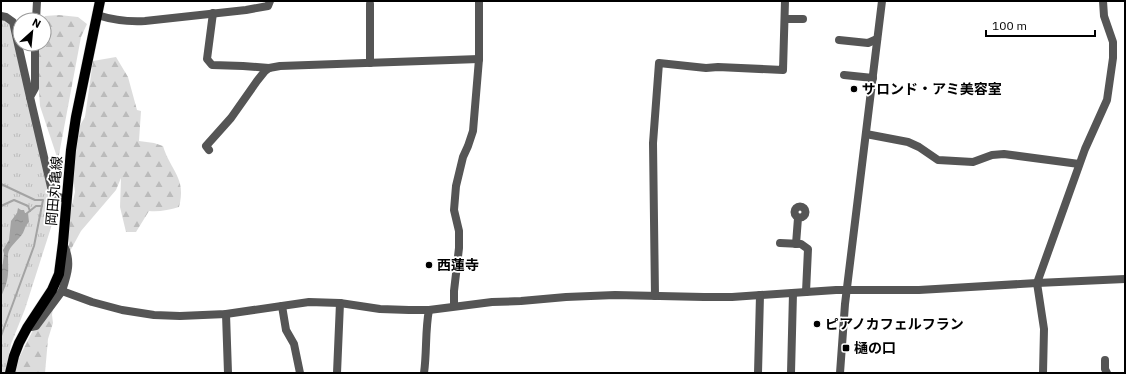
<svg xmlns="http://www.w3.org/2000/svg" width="1126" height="374" viewBox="0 0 1126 374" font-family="'IBM Plex Sans','Noto Sans JP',sans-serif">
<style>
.forest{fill:url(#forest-firs)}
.park{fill:url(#park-tufts)}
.water{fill:url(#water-ripples)}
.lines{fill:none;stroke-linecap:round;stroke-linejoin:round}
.stream{stroke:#a3a3a3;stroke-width:2}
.major-casing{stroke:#dbdbdb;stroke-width:11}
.minor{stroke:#555;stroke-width:8}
.major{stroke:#000;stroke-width:10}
.poi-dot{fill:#000;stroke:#fff;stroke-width:1.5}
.labels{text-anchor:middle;stroke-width:3.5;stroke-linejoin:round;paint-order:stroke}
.poi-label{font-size:14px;font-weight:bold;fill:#000;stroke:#fff;text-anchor:start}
.street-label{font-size:14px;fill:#000;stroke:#fff}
</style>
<defs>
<pattern id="forest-firs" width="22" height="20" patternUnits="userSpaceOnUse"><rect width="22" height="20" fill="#dcdcdc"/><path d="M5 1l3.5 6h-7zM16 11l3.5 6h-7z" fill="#bbb"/></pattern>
<pattern id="park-tufts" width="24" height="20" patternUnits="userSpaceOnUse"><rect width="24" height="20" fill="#dcdcdc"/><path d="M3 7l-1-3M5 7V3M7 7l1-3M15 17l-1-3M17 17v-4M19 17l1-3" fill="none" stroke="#bbb"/></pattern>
<pattern id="water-ripples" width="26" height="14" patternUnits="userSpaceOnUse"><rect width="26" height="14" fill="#a3a3a3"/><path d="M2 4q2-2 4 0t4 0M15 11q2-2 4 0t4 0" fill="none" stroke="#8b8b8b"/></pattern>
</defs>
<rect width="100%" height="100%" fill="#fff"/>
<g class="forest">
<path d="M59,15L78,17L87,24L81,37L58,160L40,106L38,77L37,44H44L43,20L45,16Z"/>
<path d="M116,57L128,77L137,110L141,111L139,141L154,143L163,146C170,170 187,178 179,207C169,210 159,212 149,211L136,232H126L120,207L121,178L116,190L81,231L69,253V218L75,192L72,168L79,127L85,117L93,61Z"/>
<path d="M53,308L52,315L53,323L48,339L45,373H14L16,364L37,322Z"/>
</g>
<path class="park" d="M1,17L12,22L55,206V215L25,309L11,344L6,373H1Z"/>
<path class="water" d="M18,208L21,210H24L25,213H28L29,222C25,226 25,229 23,233C19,240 9,246 8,254C8,274 10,277 1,297V277L4,254L3,250L9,240L11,221L17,213Z"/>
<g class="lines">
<g class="stream">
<path d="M1,184L35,200H43L34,246L1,336"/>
<path d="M1,206L14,200L28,206L30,211"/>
<path d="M26,214L36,206H42"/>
</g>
<g class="major-casing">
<path id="major" d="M10,373L14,356L19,343L27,328L52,290L59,274L63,243L71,150L76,117L100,1"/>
</g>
<g class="minor">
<path d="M1103,1L1104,16L1113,42V58L1107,100L1085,149L1037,283L1125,279"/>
<path d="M370,4V63"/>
<path d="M213,13L207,59L212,65L243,66L269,68"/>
<path d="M97,15C113,20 128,22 145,21L246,10L268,6L270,1"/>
<path d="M1,16L6,17L13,22L30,97"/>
<path d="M785,19H803"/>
<path d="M36,20L37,1"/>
<path d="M839,40L868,43L877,39"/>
<path d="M35,44V88L30,97L51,187L56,196L66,199"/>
<path d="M844,75L873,78"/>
<path d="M866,134L908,142L919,147L938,160L973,162L992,155L1004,154L1079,164"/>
<path d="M209,150L206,146L231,118L257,81L265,71L269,68L280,66L479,59"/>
<circle cx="800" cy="212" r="5.5"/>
<path d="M63,243C72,261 68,273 62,291L92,302L122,310L154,315L180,316L226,314L309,302L340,303L380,309L409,310H429L492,302L521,301L566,297L615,295L704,297H732L836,290H919L1037,283L1044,329L1043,373"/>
<path d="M780,243L801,244L808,249L806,292"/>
<path d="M796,244L798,218"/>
<path d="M655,296L653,143L659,63L706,68L718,67L783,70L785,1"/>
<path d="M282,306L286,330L294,344L300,373"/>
<path d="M454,306V291L459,248V231L454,210L456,186L463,157L468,146L473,131L479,59V1"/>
<path d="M226,314L228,373"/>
<path d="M29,325L31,327L36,326L62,291"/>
<path d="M1105,360V369L1107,373"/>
<path d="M337,373L340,303"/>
<path d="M424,373C427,352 425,330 429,310"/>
<path d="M758,373L760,295"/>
<path d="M791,373L793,293"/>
<path d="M840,373L845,304L882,1"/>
</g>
<use href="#major" class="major"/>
</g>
<g class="poi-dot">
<circle cx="854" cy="89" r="4"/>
<circle cx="429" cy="265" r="4"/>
<circle cx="817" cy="324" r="4"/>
<rect x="842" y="344" width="8" height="8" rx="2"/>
</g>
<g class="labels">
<g class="poi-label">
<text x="862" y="94">サロンド・アミ美容室</text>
<text x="437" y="270">西蓮寺</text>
<text x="825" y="329">ピアノカフェルフラン</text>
<text x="854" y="353">樋の口</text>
</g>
<g class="street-label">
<text transform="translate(54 191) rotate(-85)" y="5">岡田丸亀線</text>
</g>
</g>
<rect width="1126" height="374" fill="none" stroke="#000000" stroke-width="4"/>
<g transform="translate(32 32) rotate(27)"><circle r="19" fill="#ffffff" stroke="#999999"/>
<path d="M0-3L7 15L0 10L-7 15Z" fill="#000000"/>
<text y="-6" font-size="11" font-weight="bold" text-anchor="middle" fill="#000000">N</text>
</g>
<path d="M986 30v6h109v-6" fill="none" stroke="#000000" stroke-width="2"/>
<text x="992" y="30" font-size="12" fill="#000000" stroke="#ffffff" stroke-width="3" paint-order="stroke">100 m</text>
</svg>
